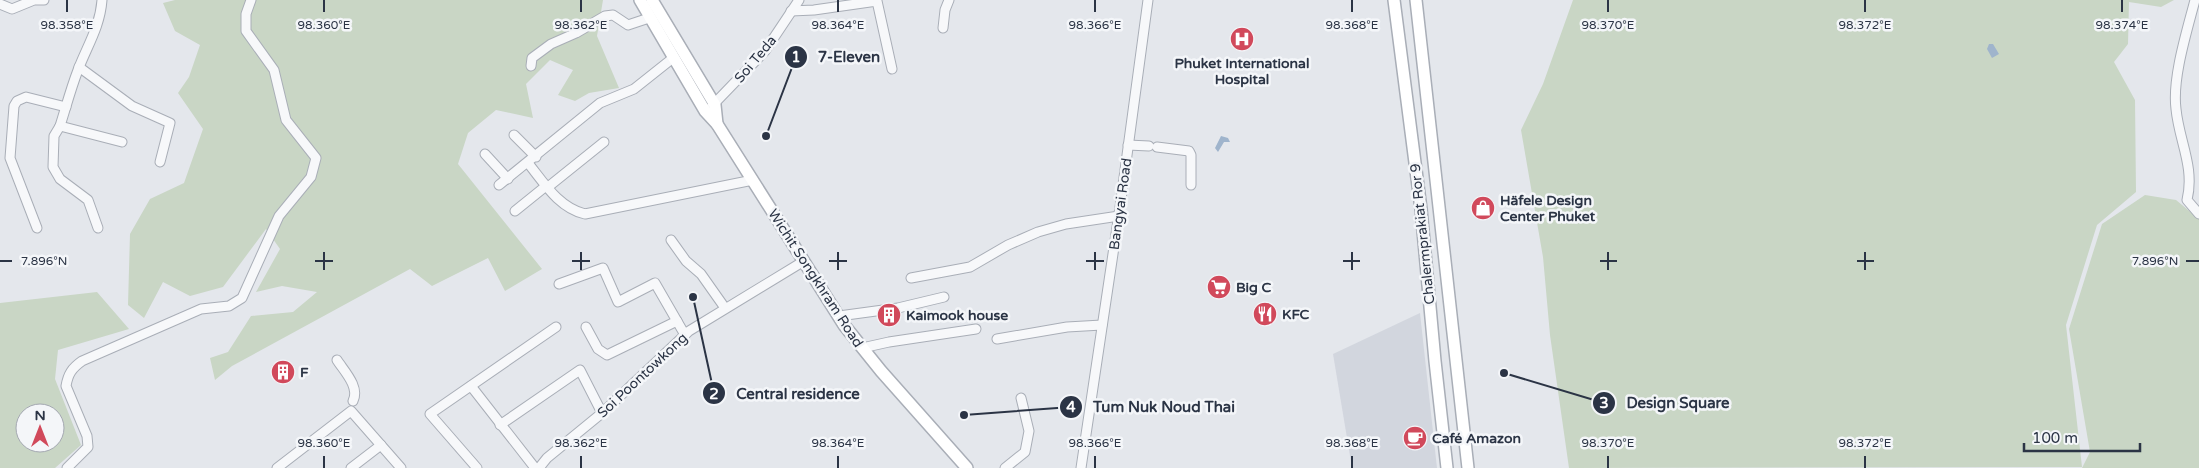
<svg xmlns="http://www.w3.org/2000/svg" width="2199" height="468" viewBox="0 0 2199 468" font-family="'Varela Round',sans-serif">
<style>
.built{fill:#d2d6de}
.green{fill:#c9d6c5;fill-rule:evenodd}
.water{fill:#9fb4cc}
.lines{fill:none;stroke-linecap:round;stroke-linejoin:round}
.minor-casing{stroke:#a9aeb7;stroke-width:11}
.secondary-casing{stroke:#a9aeb7;stroke-width:14}
.minor{stroke:#f7f8fa;stroke-width:9}
.secondary{stroke:#fff;stroke-width:11}
.ticks{fill:none;stroke:#2b3445;stroke-width:2}
.labels{text-anchor:middle;stroke-width:5;stroke-linejoin:round;paint-order:stroke}
.street-label{font-size:14px;fill:#2b3445;stroke:#f4f6f9}
.poi-label{font-size:14px;font-weight:bold;fill:#2b3445;stroke:#f4f6f9;text-anchor:start}
.ticks-label{font-size:12px;text-anchor:middle;fill:#2b3445;stroke:#f4f6f9;stroke-width:5;stroke-linejoin:round;paint-order:stroke}
.leader{fill:none;stroke:#2b3445;stroke-width:2}
.callout-dot{fill:#2b3445;stroke:#f4f6f9;stroke-width:2}
.mark-label{font-size:15px;text-anchor:middle;font-weight:bold;fill:#fff}
.callout-label{font-size:15px;text-anchor:middle;font-weight:bold;fill:#2b3445;stroke:#f4f6f9;stroke-width:5;stroke-linejoin:round;paint-order:stroke}
</style>
<rect width="100%" height="100%" fill="#e4e7ec"/>
<path class="built" d="M1420,313L1437,468H1352L1333,354Z"/>
<g class="green">
<path d="M175,0H603L597,36L619,88L589,93L575,101L558,95L573,70L550,60L526,84L533,118L496,110L468,133L458,164L542,269L505,291L488,258L432,286L410,269L232,366L215,380L210,358L228,352L251,316L293,312L317,292L282,286L256,292L280,249L266,229L223,287L190,296L163,282L144,318L128,305L130,234L150,199L184,183L203,129L178,93L189,77L200,45L175,31L163,3Z"/>
<path d="M1573,0H2174L2161,7L2129,2L2128,44L2114,62L2135,100L2136,192L2097,225L2066,325L2082,467L1569,468L1550,335L1543,257L1521,130L1543,84Z"/>
<path d="M2145,195L2176,200L2199,219V468H2082L2090,452L2069,329L2102,224Z"/>
<path d="M97,292L129,329L58,350L55,379L81,445L55,468H0V303ZM25,413H55V443H25Z"/>
</g>
<g class="water">
<path d="M1989,44H1993L1999,54L1992,58L1987,49Z"/>
<path d="M1221,136L1228,138L1230,142H1224L1218,152L1215,148Z"/>
</g>
<g class="lines">
<g class="minor-casing">
<g id="minor">
<path d="M102,0C100,27 87,46 78,70C71,88 66,107 60,126L122,142"/>
<path d="M2195,0C2187,31 2172,78 2176,109C2179,141 2195,167 2187,200L2199,214"/>
<path d="M0,4L12,9L34,0H44"/>
<path d="M791,11L814,10L877,1L892,69"/>
<path d="M943,28L945,10L949,0"/>
<path d="M531,66L532,58L551,44L576,33L605,16L613,15L628,25L649,18"/>
<path d="M79,67L132,106L170,123L160,162"/>
<path d="M711,107L765,51L799,0"/>
<path d="M60,126L54,136L53,167L60,179L88,200L98,228"/>
<path d="M514,135L536,157"/>
<path d="M1128,145L1149,146"/>
<path d="M1157,147L1189,151L1191,155V185"/>
<path d="M485,154L508,179"/>
<path d="M528,163C544,183 559,208 585,214L753,180"/>
<path d="M499,185L600,103L634,89L673,58"/>
<path d="M548,187L604,142"/>
<path d="M515,211L546,186"/>
<path d="M37,228L10,158L14,106L17,101L26,97L66,107"/>
<path d="M671,240L686,261L701,274L725,308"/>
<path d="M911,278L970,267L1008,245L1038,232L1066,224L1119,216"/>
<path d="M559,284L603,268L618,302L655,283L685,335"/>
<path d="M839,316L898,308L944,297"/>
<path d="M586,327L598,349L607,355L677,321"/>
<path d="M997,339L1067,327L1102,325"/>
<path d="M862,348L889,342L976,329"/>
<path d="M337,360C344,371 360,387 353,401"/>
<path d="M471,386L535,468"/>
<path d="M500,425L580,370L602,413"/>
<path d="M67,468L88,447L87,436L66,386C68,374 72,368 82,361L201,309L229,306L242,298L279,216L311,177L316,158L286,120L274,70L246,31V14L251,0"/>
<path d="M277,468L351,411L401,468"/>
<path d="M351,468L381,445"/>
<path d="M477,468L430,414L556,327"/>
<path d="M539,468L547,458L602,413L689,331L804,261"/>
<path d="M1005,468L1025,452L1029,431L1021,398"/>
<path d="M1081,468L1120,207L1148,0"/>
</g>
</g>
<g class="secondary-casing">
<g id="secondary">
<path d="M640,0L705,111L717,124L844,325L881,371L967,468"/>
<path d="M652,0L715,105L717,124"/>
<path d="M1394,0L1421,209L1435,361L1447,468"/>
<path d="M1416,0L1468,468"/>
</g>
</g>
<use href="#minor" class="minor"/>
<use href="#secondary" class="secondary"/>
</g>
<path class="ticks" d="M67,0V12M324,0V12M581,0V12M838,0V12M1095,0V12M1352,0V12M1608,0V12M1865,0V12M2122,0V12M324,252V270M581,252V270M838,252V270M1095,252V270M1352,252V270M1608,252V270M1865,252V270M0,261H12M315,261H333M572,261H590M829,261H847M1086,261H1104M1343,261H1360M1600,261H1617M1857,261H1874M2186,261H2199M324,456V468M581,456V468M838,456V468M1095,456V468M1352,456V468M1608,456V468M1865,456V468"/>
<defs>
<g id="hospital-disc" transform="scale(1.25)"><circle r="9.5" fill="#d1495b" stroke="#f4f6f9"/><path d="M-5-5h3v3.5h4V-5h3V5h-3V1.5h-4V5h-3Z" fill="#fff"/></g>
<g id="shop-disc" transform="scale(1.25)"><circle r="9.5" fill="#d1495b" stroke="#f4f6f9"/><path d="M-5-2.5h2.3a2.7 3.5 0 0 1 5.4 0H5L5.5 6h-11ZM-1.5-2.5h3a1.5 2.3 0 0 0-3 0Z" fill="#fff"/></g>
<g id="supermarket-disc" transform="scale(1.25)"><circle r="9.5" fill="#d1495b" stroke="#f4f6f9"/><path d="M-6-5.5h2.5l.6 2H6L4.5 2H-2.5L-4.4-4H-6ZM-1.5 3.2a1.3 1.3 0 1 0 .1 0ZM3 3.2a1.3 1.3 0 1 0 .1 0Z" fill="#fff"/></g>
<g id="restaurant-disc" transform="scale(1.25)"><circle r="9.5" fill="#d1495b" stroke="#f4f6f9"/><path d="M-5-6h1v4h1v-4h1v4h1v-4h1v5L-1.5 .5V6h-2V.5L-5-1ZM5-6V6H3V1.5H1.5Q1.5-4 5-6Z" fill="#fff"/></g>
<g id="building-disc" transform="scale(1.25)"><circle r="9.5" fill="#d1495b" stroke="#f4f6f9"/><path d="M-4-6H4V6H1V3H-1V6H-4ZM-2.5-4.3h1.7v1.8h-1.7ZM.8-4.3h1.7v1.8H.8ZM-2.5-1h1.7V.8h-1.7ZM.8-1h1.7V.8H.8Z" fill="#fff"/></g>
<g id="cafe-disc" transform="scale(1.25)"><circle r="9.5" fill="#d1495b" stroke="#f4f6f9"/><path d="M-5.5-4.5H6V0H3Q3 3.5 0 3.5H-2.5Q-5.5 3.5-5.5 0ZM3-3.2v2h1.7v-2ZM-6 4.5H4V6H-6Z" fill="#fff"/></g>
</defs>
<g fill-rule="evenodd">
<use href="#hospital-disc" x="1242" y="39"/>
<use href="#shop-disc" x="1483" y="208"/>
<use href="#supermarket-disc" x="1219" y="287"/>
<use href="#restaurant-disc" x="1265" y="314"/>
<use href="#building-disc" x="889" y="315"/>
<use href="#building-disc" x="283" y="372"/>
<use href="#cafe-disc" x="1415" y="438"/>
</g>
<g class="labels">
<g class="street-label">
<text transform="translate(755 59) rotate(-50)" y="5">Soi Teda</text>
<text transform="translate(1120 204) rotate(-82)" y="5">Bangyai Road</text>
<text transform="translate(1422 234) rotate(-96)" y="5">Chalermprakiat Ror 9</text>
<text transform="translate(816 278) rotate(57)" y="5">Wichit Songkhram Road</text>
<text transform="translate(642 375) rotate(-43)" y="5">Soi Poontowkong</text>
</g>
<g class="poi-label">
<text x="1242" y="68" text-anchor="middle">Phuket International<tspan x="1242" dy="16">Hospital</tspan></text>
<text x="1500" y="205">Häfele Design<tspan x="1500" dy="16">Center Phuket</tspan></text>
<text x="1236" y="292">Big C</text>
<text x="1282" y="319">KFC</text>
<text x="906" y="320">Kaimook house</text>
<text x="300" y="377">F</text>
<text x="1432" y="443">Café Amazon</text>
</g>
</g>
<g class="ticks-label">
<text x="67" y="29">98.358°E</text>
<text x="324" y="29">98.360°E</text>
<text x="581" y="29">98.362°E</text>
<text x="838" y="29">98.364°E</text>
<text x="1095" y="29">98.366°E</text>
<text x="1352" y="29">98.368°E</text>
<text x="1608" y="29">98.370°E</text>
<text x="1865" y="29">98.372°E</text>
<text x="2122" y="29">98.374°E</text>
<text x="44" y="265">7.896°N</text>
<text x="2155" y="265">7.896°N</text>
<text x="324" y="447">98.360°E</text>
<text x="581" y="447">98.362°E</text>
<text x="838" y="447">98.364°E</text>
<text x="1095" y="447">98.366°E</text>
<text x="1352" y="447">98.368°E</text>
<text x="1608" y="447">98.370°E</text>
<text x="1865" y="447">98.372°E</text>
</g>
<path class="leader" d="M766 136L796 57M693 297L714 393M1504 373L1604 403M964 415L1071 407"/>
<g class="callout-dot">
<circle cx="766" cy="136" r="5"/>
<circle cx="693" cy="297" r="5"/>
<circle cx="1504" cy="373" r="5"/>
<circle cx="964" cy="415" r="5"/>
<circle cx="796" cy="57" r="12"/>
<circle cx="714" cy="393" r="12"/>
<circle cx="1604" cy="403" r="12"/>
<circle cx="1071" cy="407" r="12"/>
</g>
<g class="mark-label">
<text x="796" y="62">1</text>
<text x="714" y="399">2</text>
<text x="1604" y="408">3</text>
<text x="1071" y="412">4</text>
</g>
<g class="callout-label">
<text x="849" y="62">7-Eleven</text>
<text x="798" y="399">Central residence</text>
<text x="1678" y="408">Design Square</text>
<text x="1164" y="412">Tum Nuk Noud Thai</text>
</g>
<g transform="translate(40 428)"><circle r="24" fill="#f4f6f9" stroke="#a4a8b1"/>
<path d="M0-4L9 19L0 12L-9 19Z" fill="#d1495b"/>
<text y="-8" font-size="14" font-weight="bold" text-anchor="middle" fill="#2b3445">N</text>
</g>
<path d="M2024 443v8h116v-8" fill="none" stroke="#2b3445" stroke-width="2.5"/>
<text x="2032" y="443" font-size="15" fill="#2b3445" stroke="#f4f6f9" stroke-width="4" paint-order="stroke">100 m</text>
</svg>
